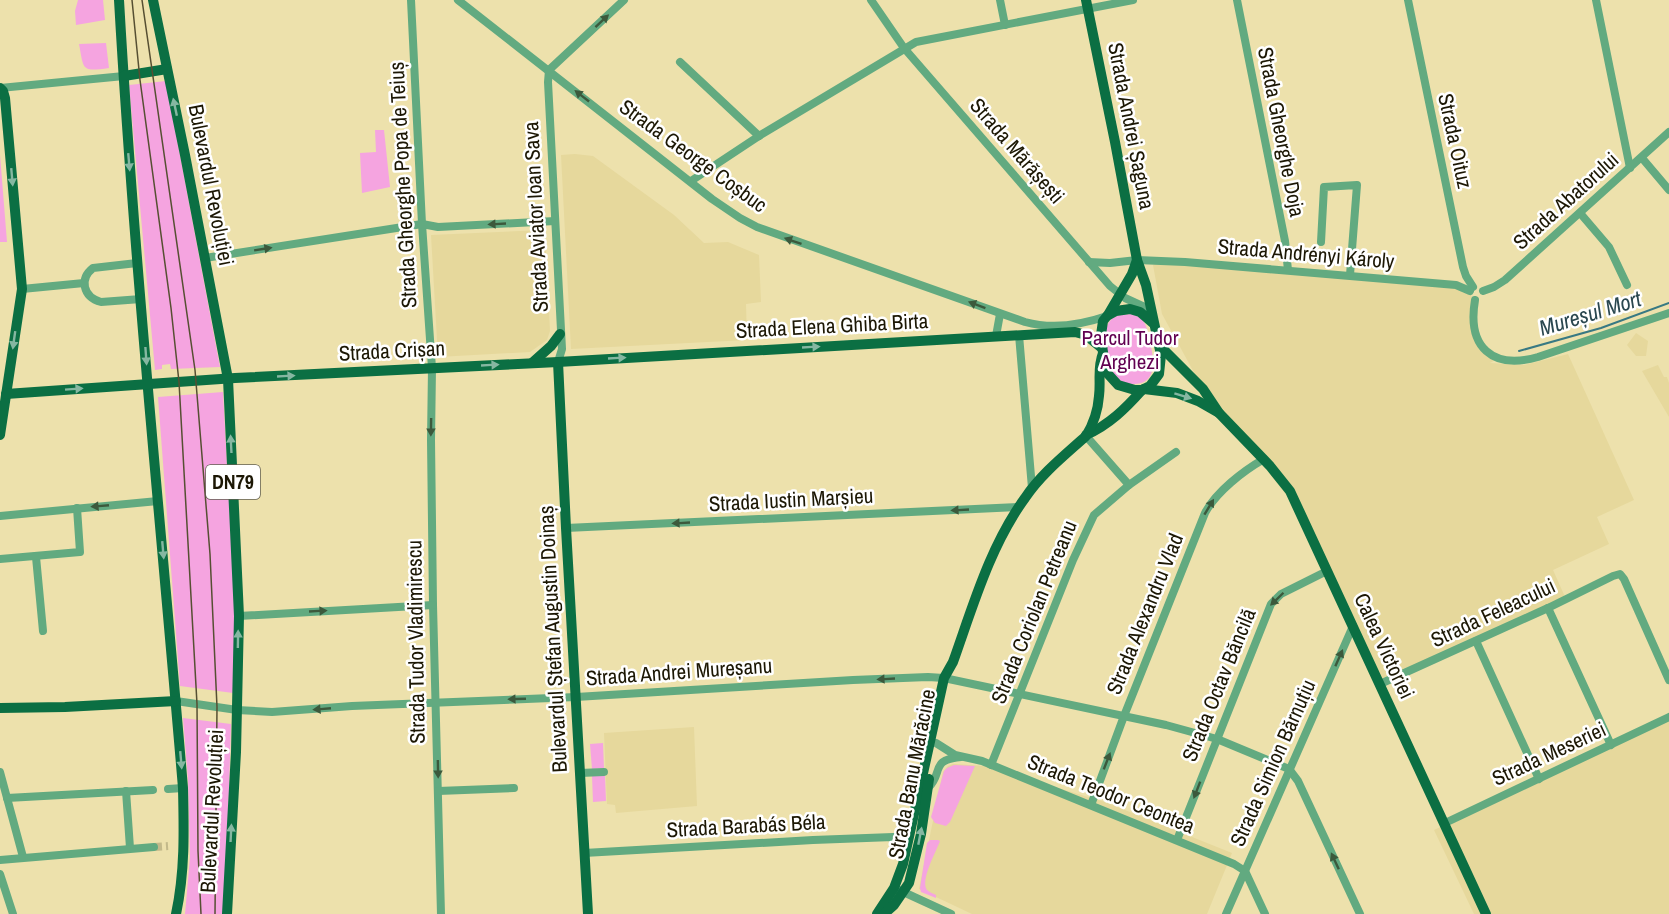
<svg xmlns="http://www.w3.org/2000/svg" width="1669" height="914" viewBox="0 0 1669 914" font-family="'Archivo Narrow',sans-serif">
<style>
.built{fill:#e6d89c}
.green{fill:#f5a4e0}
.lines{fill:none;stroke-linecap:round;stroke-linejoin:round}
.stream{stroke:#387983;stroke-width:2}
.minor-tunnel{stroke:#c3b98a;stroke-width:8;stroke-dasharray:8 4;stroke-linecap:butt}
.minor{stroke:#62aa80;stroke-width:8}
.major{stroke:#0b6f43;stroke-width:10}
.tram{stroke:#564f32;stroke-width:1.5}
.oneway{fill:#3c593c}
.oneway2{fill:#85b7a1}
.labels{text-anchor:middle;stroke-width:5;stroke-linejoin:round;paint-order:stroke}
.shield{fill:#fff;stroke:#605d4f;stroke-width:1.5}
.shield-label{font-size:20px;font-weight:bold;fill:#1c1704}
.street-label{font-size:21px;fill:#1c1704;stroke:#fff}
.park-label{font-size:21px;fill:#610051;stroke:#fff}
.water-label{font-size:22px;font-style:italic;fill:#2a474f;stroke:#fff}
</style>
<rect width="100%" height="100%" fill="#ede1ac"/>
<g class="built">
<path d="M575,154L593,156L674,215L704,243L728,242L759,255L761,302L746,304L747,340L571,349L561,155Z"/>
<path d="M545,230L550,331L547,340L530,352L438,357L431,235Z"/>
<path d="M1156,263L1456,285L1470,293L1473,299L1475,332L1497,359L1490,363L1524,365L1568,354L1634,500L1597,517L1609,544L1553,570L1566,599L1380,684L1302,515L1203,389L1162,314L1153,265Z"/>
<path d="M1636,333L1648,341L1646,356H1636L1627,345Z"/>
<path d="M1658,365L1664,377H1667L1669,383V417L1642,371Z"/>
<path d="M1669,721V914H1474L1434,830Z"/>
<path d="M694,727L697,806L616,813L615,805L607,804L604,733Z"/>
<path d="M953,764L984,766L1105,802L1232,853L1207,914H972L919,889L943,772L948,766Z"/>
</g>
<g class="green">
<path d="M78,0H103L105,20L76,25L75,11Z"/>
<path d="M106,43L109,68C81,72 84,70 79,44Z"/>
<path d="M166,81L220,367L171,369L170,364L162,365V369L155,370L129,85Z"/>
<path d="M375,130H384L390,187L362,193L360,153L376,152Z"/>
<path d="M0,155L7,242H0Z"/>
<path d="M1131,314C1136,315 1140,317 1143,321C1147,326 1148,333 1149,338C1153,354 1160,383 1135,384C1128,385 1118,381 1114,375C1108,365 1101,330 1110,321C1115,314 1123,315 1131,314Z"/>
<path d="M223,392L235,611L233,693L180,686L158,397Z"/>
<path d="M183,718L231,724L227,857L223,914H185L190,857L188,780Z"/>
<path d="M603,743L604,768L592,769L590,744Z"/>
<path d="M954,765L975,766L950,822L946,826L935,823L931,817L944,771L947,768Z"/>
<path d="M605,775L606,801L593,802L592,776Z"/>
<path d="M930,840H938L940,841C936,852 920,880 927,890C929,892 934,894 936,895V898L921,892L920,888L927,843Z"/>
</g>
<g class="lines">
<path class="stream" d="M1519,351L1601,328L1669,303"/>
<path class="minor-tunnel" d="M154,847L168,846"/>
<g class="minor">
<path d="M411,0L422,224L432,368L431,440L433,605L441,914"/>
<path d="M458,0L712,199L740,218L757,227L1025,322C1051,329 1081,325 1107,316"/>
<path d="M871,0L904,48L1110,286L1125,298L1151,310"/>
<path d="M1000,0L1005,25"/>
<path d="M1237,0L1285,241L1288,270"/>
<path d="M1408,0L1463,267L1466,276L1473,287"/>
<path d="M1596,0L1630,168"/>
<path d="M680,62L759,136"/>
<path d="M0,88L124,76"/>
<path d="M1642,158L1669,190"/>
<path d="M691,181L759,136L916,42L1133,0"/>
<path d="M1580,213L1609,247L1627,285"/>
<path d="M1321,242L1324,187L1357,185L1350,275"/>
<path d="M205,258L422,224L438,227L555,221"/>
<path d="M1089,262L1110,263L1137,260L1185,262L1456,285L1470,291"/>
<path d="M137,263L93,268C79,279 83,297 101,302L141,299"/>
<path d="M22,289L84,283"/>
<path d="M1483,291L1494,287L1505,280L1669,132"/>
<path d="M1475,300C1467,347 1492,370 1538,357L1669,313"/>
<path d="M1019,335L1032,488"/>
<path d="M996,336L1000,314"/>
<path d="M558,362L562,349L548,82L549,70L624,0"/>
<path d="M1086,436L1129,485"/>
<path d="M0,516L158,501"/>
<path d="M566,528L1018,507"/>
<path d="M36,557L43,631"/>
<path d="M0,559L80,552L77,508"/>
<path d="M1548,608L1611,745"/>
<path d="M239,616L433,605"/>
<path d="M1476,641L1539,779"/>
<path d="M1380,684L1548,608L1613,576L1620,574L1624,579L1669,680"/>
<path d="M176,701L237,710L272,712L352,706L576,697L853,680L928,677L944,678L1166,725L1217,739L1289,769L1298,781L1360,914"/>
<path d="M936,743L955,755L982,761L1234,864L1245,871L1265,914"/>
<path d="M991,765L1073,560L1094,515L1129,485L1176,452"/>
<path d="M0,772L23,857"/>
<path d="M580,773L604,772"/>
<path d="M928,788C944,773 929,760 961,757"/>
<path d="M168,789L183,788"/>
<path d="M126,791L130,848"/>
<path d="M438,791L514,788"/>
<path d="M7,798L153,790"/>
<path d="M1091,805L1124,716L1205,513C1216,492 1243,471 1264,459"/>
<path d="M1445,823L1669,717"/>
<path d="M1177,840L1271,604L1281,594L1327,571"/>
<path d="M584,853L813,840L893,837L909,840"/>
<path d="M0,860L154,847"/>
<path d="M0,874L13,914"/>
<path d="M899,890L951,914"/>
<path d="M1226,914L1353,626"/>
</g>
<g class="major">
<path d="M119,0C134,263 161,525 183,788C184,831 185,872 176,914"/>
<path d="M153,0L185,155L228,379L239,616L236,752L227,914"/>
<path d="M1086,0L1115,142L1137,260L1146,285L1161,355L1159,374L1150,386L1142,390H1135L1118,385L1108,374L1103,353L1101,335L1103,321L1107,316L1116,311L1130,309L1140,312L1154,324"/>
<path d="M124,76L167,69"/>
<path d="M0,88L3,91L5,98L22,289L0,435"/>
<path d="M1108,315L1132,274L1137,260"/>
<path d="M1160,346L1203,389L1219,413L1270,466L1290,491L1486,914"/>
<path d="M558,362L566,528L588,914"/>
<path d="M532,363L551,346L560,334"/>
<path d="M1144,389L1177,393L1198,401L1219,413"/>
<path d="M6,394L235,378L558,362L1075,332L1086,335L1102,348"/>
<path d="M1086,435C1109,425 1126,408 1142,390"/>
<path d="M0,708L65,707L176,701"/>
<path d="M877,914L894,888L903,864L944,678L953,662C973,606 990,546 1025,498C1041,474 1065,455 1086,436C1094,423 1098,410 1099,396C1101,381 1097,368 1103,353"/>
<path d="M884,914L894,905L909,883L921,834L929,779"/>
</g>
<g class="tram">
<path d="M132,0L140,80L171,308L179,382L197,704L198,851L201,914"/>
<path d="M142,0L195,370L210,554L217,707L215,914"/>
</g>
</g>
<defs><path id="oneway-solid" d="M-6-.8H1V-3.2L6.5 0L1 3.2V.8H-6Z" transform="scale(1.5)"/></defs>
<g class="oneway">
<use href="#oneway-solid" transform="translate(602 21) rotate(-43)"/>
<use href="#oneway-solid" transform="translate(582 96) rotate(-142)"/>
<use href="#oneway-solid" transform="translate(497 224) rotate(177)"/>
<use href="#oneway-solid" transform="translate(793 241) rotate(-161)"/>
<use href="#oneway-solid" transform="translate(263 249) rotate(-9)"/>
<use href="#oneway-solid" transform="translate(977 305) rotate(-159)"/>
<use href="#oneway-solid" transform="translate(431 427) rotate(91)"/>
<use href="#oneway-solid" transform="translate(100 506) rotate(175)"/>
<use href="#oneway-solid" transform="translate(1209 507) rotate(-59)"/>
<use href="#oneway-solid" transform="translate(960 510) rotate(177)"/>
<use href="#oneway-solid" transform="translate(681 523) rotate(177)"/>
<use href="#oneway-solid" transform="translate(1277 599) rotate(136)"/>
<use href="#oneway-solid" transform="translate(318 611) rotate(-3)"/>
<use href="#oneway-solid" transform="translate(1339 658) rotate(-66)"/>
<use href="#oneway-solid" transform="translate(886 679) rotate(177)"/>
<use href="#oneway-solid" transform="translate(517 699) rotate(178)"/>
<use href="#oneway-solid" transform="translate(322 709) rotate(175)"/>
<use href="#oneway-solid" transform="translate(1107 761) rotate(-69)"/>
<use href="#oneway-solid" transform="translate(438 769) rotate(89)"/>
<use href="#oneway-solid" transform="translate(1197 790) rotate(111)"/>
<use href="#oneway-solid" transform="translate(1335 861) rotate(-115)"/>
</g>
<g class="oneway2">
<use href="#oneway-solid" transform="translate(175 107) rotate(-102)"/>
<use href="#oneway-solid" transform="translate(129 162) rotate(85)"/>
<use href="#oneway-solid" transform="translate(12 177) rotate(85)"/>
<use href="#oneway-solid" transform="translate(14 340) rotate(98)"/>
<use href="#oneway-solid" transform="translate(811 347) rotate(-3)"/>
<use href="#oneway-solid" transform="translate(146 356) rotate(86)"/>
<use href="#oneway-solid" transform="translate(617 358) rotate(-3)"/>
<use href="#oneway-solid" transform="translate(490 365) rotate(-3)"/>
<use href="#oneway-solid" transform="translate(286 376) rotate(-3)"/>
<use href="#oneway-solid" transform="translate(74 389) rotate(-4)"/>
<use href="#oneway-solid" transform="translate(1183 396) rotate(17)"/>
<use href="#oneway-solid" transform="translate(231 444) rotate(-93)"/>
<use href="#oneway-solid" transform="translate(163 550) rotate(85)"/>
<use href="#oneway-solid" transform="translate(238 639) rotate(-89)"/>
<use href="#oneway-solid" transform="translate(181 760) rotate(85)"/>
<use href="#oneway-solid" transform="translate(231 833) rotate(-87)"/>
<use href="#oneway-solid" transform="translate(920 836) rotate(-79)"/>
</g>
<g class="labels">
<rect class="shield" x="206" y="465" width="54" height="34" rx="4.5"/>
<g class="shield-label">
<text x="233" y="489">DN79</text>
</g>
<g class="street-label">
<text transform="translate(1131 126) rotate(79)" y="7">Strada Andrei Șaguna</text>
<text transform="translate(1281 132) rotate(79)" y="7">Strada Gheorghe Doja</text>
<text transform="translate(1455 141) rotate(78)" y="7">Strada Oituz</text>
<text transform="translate(1017 151) rotate(49)" y="7">Strada Mărășești</text>
<text transform="translate(693 156) rotate(36)" y="7">Strada George Coșbuc</text>
<text transform="translate(211 185) rotate(79)" y="7">Bulevardul Revoluției</text>
<text transform="translate(403 185) rotate(-93)" y="7">Strada Gheorghe Popa de Teiuș</text>
<text transform="translate(1566 201) rotate(-42)" y="7">Strada Abatorului</text>
<text transform="translate(536 217) rotate(-93)" y="7">Strada Aviator Ioan Sava</text>
<text transform="translate(1306 254) rotate(5)" y="7">Strada Andrényi Károly</text>
<text transform="translate(832 326) rotate(-3)" y="7">Strada Elena Ghiba Birta</text>
<text transform="translate(392 351) rotate(-3)" y="7">Strada Crișan</text>
<text transform="translate(791 500) rotate(-3)" y="7">Strada Iustin Marșieu</text>
<text transform="translate(1034 612) rotate(-68)" y="7">Strada Coriolan Petreanu</text>
<text transform="translate(1493 613) rotate(-25)" y="7">Strada Feleacului</text>
<text transform="translate(1145 614) rotate(-68)" y="7">Strada Alexandru Vlad</text>
<text transform="translate(553 639) rotate(-93)" y="7">Bulevardul Ștefan Augustin Doinaș</text>
<text transform="translate(416 642) rotate(-91)" y="7">Strada Tudor Vladimirescu</text>
<text transform="translate(1384 646) rotate(65)" y="7">Calea Victoriei</text>
<text transform="translate(679 672) rotate(-4)" y="7">Strada Andrei Mureșanu</text>
<text transform="translate(1219 685) rotate(-68)" y="7">Strada Octav Băncilă</text>
<text transform="translate(1549 754) rotate(-25)" y="7">Strada Meseriei</text>
<text transform="translate(1273 763) rotate(-66)" y="7">Strada Simion Bărnuțiu</text>
<text transform="translate(912 774) rotate(-79)" y="7">Strada Banu Mărăcine</text>
<text transform="translate(1111 794) rotate(22)" y="7">Strada Teodor Ceontea</text>
<text transform="translate(212 811) rotate(-87)" y="7">Bulevardul Revoluției</text>
<text transform="translate(746 826) rotate(-3)" y="7">Strada Barabás Béla</text>
</g>
<g class="park-label">
<text x="1130" y="345">Parcul Tudor<tspan x="1130" dy="24">Arghezi</tspan></text>
</g>
<g class="water-label">
<text transform="translate(1590 313) rotate(-17)" y="8">Mureșul Mort</text>
</g>
</g>
</svg>
